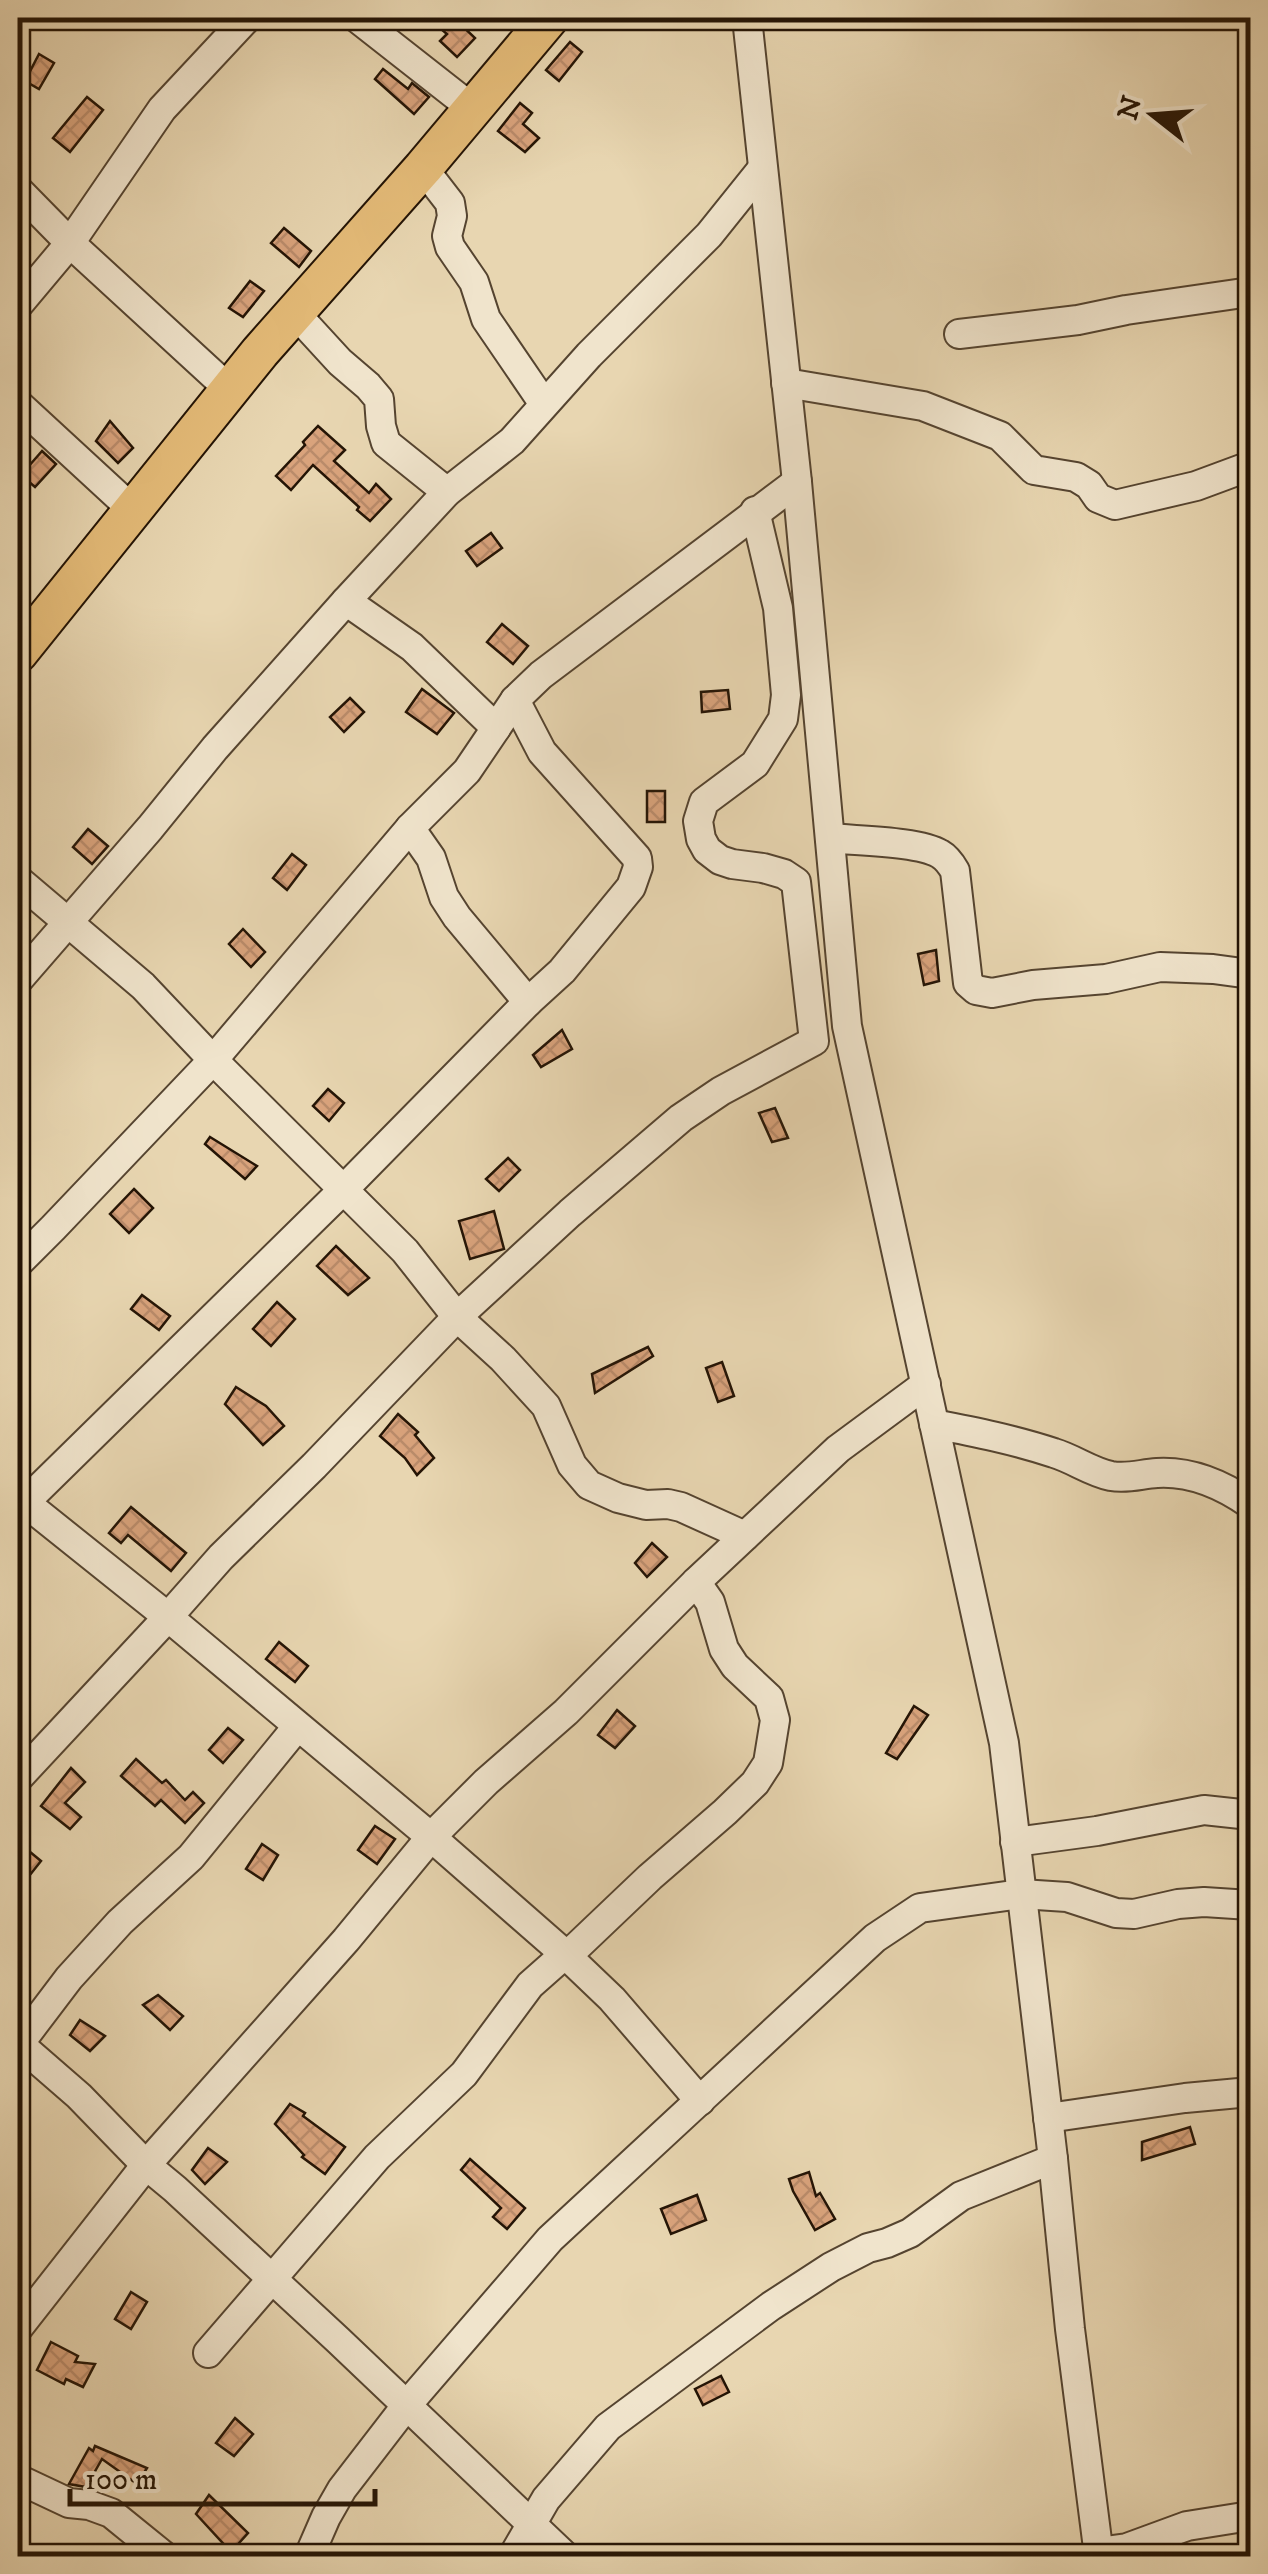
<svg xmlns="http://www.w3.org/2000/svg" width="1268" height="2574" viewBox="0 0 1268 2574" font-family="'IM FELL DW Pica',serif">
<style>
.building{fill:url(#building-cross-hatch);stroke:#241405;stroke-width:2.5}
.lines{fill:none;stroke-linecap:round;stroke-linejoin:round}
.minor-casing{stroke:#554430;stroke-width:32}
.major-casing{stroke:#241405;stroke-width:42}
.minor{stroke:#f0e4cc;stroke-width:28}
.major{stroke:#e4bb78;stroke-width:38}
</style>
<defs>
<pattern id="building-cross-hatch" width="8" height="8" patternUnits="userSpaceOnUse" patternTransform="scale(2.5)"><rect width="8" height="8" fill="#d9a37c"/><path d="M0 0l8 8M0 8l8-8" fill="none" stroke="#ba8b6a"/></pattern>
</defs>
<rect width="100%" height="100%" fill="#e8d6b1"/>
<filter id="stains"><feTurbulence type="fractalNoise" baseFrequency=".002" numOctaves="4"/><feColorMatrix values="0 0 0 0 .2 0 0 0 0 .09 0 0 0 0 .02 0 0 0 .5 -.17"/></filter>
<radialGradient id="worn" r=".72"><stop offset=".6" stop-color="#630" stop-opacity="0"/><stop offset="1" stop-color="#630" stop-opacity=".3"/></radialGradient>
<g class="building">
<path d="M428,18H454L475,38L457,57L440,41L447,34Z"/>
<path d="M570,42L582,52L559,81L546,70Z"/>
<path d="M39,54L54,63L39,89L25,81Z"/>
<path d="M383,69L408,89L412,83L429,97L414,114L375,79Z"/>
<path d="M87,97L103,110L70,152L53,138Z"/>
<path d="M520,103L532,113L523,124L539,138L525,152L498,131Z"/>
<path d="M284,228L311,251L299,267L271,243Z"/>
<path d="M250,281L264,291L243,317L229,308Z"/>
<path d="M110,421L133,448L118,463L96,441Z"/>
<path d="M318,426L345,450L334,461L369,493L376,484L391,499L370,521L357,510L359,507L313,465L291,490L276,476L305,445L303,442Z"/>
<path d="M42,451L56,464L35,487L21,475Z"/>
<path d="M491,533L502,548L477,566L466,551Z"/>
<path d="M502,624L528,646L513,664L487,642Z"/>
<path d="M422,689L454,713L437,734L406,712Z"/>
<path d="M728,690L730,709L702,712L701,692Z"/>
<path d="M350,698L364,712L344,732L330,717Z"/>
<rect x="647" y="791" width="18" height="31"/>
<path d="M88,829L108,846L92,864L73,847Z"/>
<path d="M292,854L306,865L287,890L273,878Z"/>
<path d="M243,929L265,952L251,967L229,944Z"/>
<path d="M936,950L939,981L924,985L918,954Z"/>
<path d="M562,1030L572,1049L541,1067L533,1055Z"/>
<path d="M328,1089L344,1103L329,1121L313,1106Z"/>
<path d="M775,1108L788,1138L772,1142L759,1113Z"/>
<path d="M210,1137L257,1166L245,1179L205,1144Z"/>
<path d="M508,1158L520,1170L499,1191L486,1179Z"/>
<path d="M134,1189L153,1208L129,1233L110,1214Z"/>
<path d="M494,1211L504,1249L470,1259L459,1221Z"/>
<path d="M336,1246L369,1278L348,1295L317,1266Z"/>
<path d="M142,1295L170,1316L159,1330L131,1309Z"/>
<path d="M277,1302L295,1319L271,1346L253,1329Z"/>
<path d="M648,1347L653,1356L595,1393L592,1374Z"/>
<path d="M722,1362L734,1396L718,1402L706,1368Z"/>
<path d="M236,1387L266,1406L284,1426L263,1445L225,1404Z"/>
<path d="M398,1414L418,1432L415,1435L434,1458L417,1475L405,1458L380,1436Z"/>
<path d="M131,1507L186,1553L171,1571L128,1535L121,1543L109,1533Z"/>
<path d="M652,1543L667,1557L647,1577L635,1563Z"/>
<path d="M279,1642L308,1666L295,1682L266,1659Z"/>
<path d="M914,1706L928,1715L897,1759L886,1753Z"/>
<path d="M617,1710L635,1726L615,1748L598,1735Z"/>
<path d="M228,1728L243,1740L223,1763L209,1750Z"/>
<path d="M136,1759L162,1783L166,1780L185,1800L193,1792L204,1803L185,1823L161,1800L155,1806L121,1776Z"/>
<path d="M71,1768L85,1782L65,1803L81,1817L70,1829L41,1806Z"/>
<path d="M375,1826L395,1839L377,1864L358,1850Z"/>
<path d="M18,1842L41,1861L18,1890Z"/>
<path d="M262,1844L278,1855L263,1880L246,1869Z"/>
<path d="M158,1995L183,2016L170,2030L143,2005Z"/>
<path d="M80,2020L105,2036L90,2051L70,2035Z"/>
<path d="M290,2104L305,2113L303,2116L345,2147L325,2174L302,2157L304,2155L275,2124Z"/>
<path d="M1190,2127L1195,2144L1142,2160V2142Z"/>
<path d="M208,2148L227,2162L205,2184L192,2170Z"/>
<path d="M470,2159L525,2208L507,2229L493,2217L501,2208L461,2170Z"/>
<path d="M809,2172L816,2196L820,2193L835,2219L815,2230L793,2191L789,2179Z"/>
<path d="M697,2195L706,2220L671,2234L661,2209Z"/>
<path d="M131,2292L147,2302L131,2329L115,2319Z"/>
<path d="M51,2342L78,2356L75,2362L95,2364L83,2387L66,2379L64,2384L37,2370Z"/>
<path d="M721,2376L729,2392L703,2405L695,2389Z"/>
<path d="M235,2418L253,2434L234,2456L216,2443Z"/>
<path d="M95,2446L147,2468L137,2484L102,2459L86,2487L69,2484L89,2448L93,2451Z"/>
<path d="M209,2495L248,2533L231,2552L196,2514Z"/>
</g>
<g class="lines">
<g class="minor-casing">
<g id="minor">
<path d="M357,18L473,109"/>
<path d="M747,18L797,482L847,1026L1004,1743L1053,2159L1070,2329L1099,2556"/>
<path d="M423,168L450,203L452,216L447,236L450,247L474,282L486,319L544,404"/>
<path d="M18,190L70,243L230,390"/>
<path d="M18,305L70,243L162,109L247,18"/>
<path d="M295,313L340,362L368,386L379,399L381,426L386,443L447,492"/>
<path d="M959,334L1078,320L1126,310L1250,292"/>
<path d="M786,383L923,406L1000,436L1034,470L1076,477L1089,485L1098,498L1115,505L1196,486L1250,466"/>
<path d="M18,404L133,510"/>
<path d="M346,601L412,647L496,728"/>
<path d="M410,828L431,858L444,897L457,917L528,1002"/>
<path d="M830,838C856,841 919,841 940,854C947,858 951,864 955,871L968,983L976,990L992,993L1033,985L1106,979L1160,967L1213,969L1250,974"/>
<path d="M18,880L143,986L213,1060L405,1251L457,1317L503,1359L546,1406L572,1465L589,1485L618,1498L646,1505L668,1504L681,1507L745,1536"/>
<path d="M18,980L150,828L215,748L346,601L447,492L512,441L589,355L709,235L762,169"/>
<path d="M18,1263L53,1228L213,1060L410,828L467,771L515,700L541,675L797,482"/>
<path d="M934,1424C975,1432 1015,1440 1054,1453C1074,1459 1091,1472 1111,1476C1128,1479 1141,1474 1157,1473C1191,1471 1223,1485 1250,1504"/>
<path d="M18,1497L168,1617L431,1837L567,1956L612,1999L700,2101"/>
<path d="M18,1509L343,1190L528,1002L562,971L631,887L638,867L637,858L542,752L515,700"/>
<path d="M18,1778L168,1617L221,1557L314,1466L457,1317L570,1213L681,1118L721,1091L814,1041L796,882L784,874L763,868L732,864L720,860L707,850L701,839L698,821L704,802L755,764L783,719L786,695L778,608L755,511"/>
<path d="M1015,1842L1097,1831L1204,1810L1250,1815"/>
<path d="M18,2043L79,2096L146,2165L175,2189L338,2340L565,2556"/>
<path d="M19,2044L69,1978L120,1922L191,1857L297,1727"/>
<path d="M1048,2118L1185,2098L1250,2092"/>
<path d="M18,2328L146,2165L346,1940L431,1837L486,1782L566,1712L696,1582L838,1449L926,1384"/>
<path d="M208,2353L377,2157L464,2074L530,1985L556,1962L567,1956L650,1877L725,1812L755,1783L768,1763L775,1720L769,1698L735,1666L724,1649L710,1602L696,1582"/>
<path d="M18,2479L69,2503L89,2505L111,2513L164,2556"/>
<path d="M309,2556L326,2517L342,2489L406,2406L550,2239L875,1938L920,1908L1021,1894L1067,1897L1116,1913L1134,1914L1178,1904L1204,1902L1250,1905"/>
<path d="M513,2556L546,2499L608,2427L771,2306L831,2267L868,2248L887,2243L910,2233L961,2196L1053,2159"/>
<path d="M1092,2556L1098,2552L1127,2548L1187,2526L1250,2516"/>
</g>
</g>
<g class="major-casing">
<path id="major" d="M18,653L260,352L423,168L549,18"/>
</g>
<use href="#minor" class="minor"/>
<use href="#major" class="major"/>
</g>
<rect width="1268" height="2574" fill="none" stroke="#e8d6b1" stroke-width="60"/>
<rect x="20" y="20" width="1228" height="2534" fill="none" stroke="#241405" stroke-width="5"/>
<rect x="30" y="30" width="1208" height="2514" fill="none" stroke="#241405" stroke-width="2.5"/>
<g transform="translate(1153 115) rotate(287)" stroke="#f0e4cc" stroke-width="8" paint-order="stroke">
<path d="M0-8L18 38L0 25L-18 38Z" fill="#241405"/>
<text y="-15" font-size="28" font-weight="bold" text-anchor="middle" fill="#241405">N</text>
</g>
<path d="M70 2489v15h305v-15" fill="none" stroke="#241405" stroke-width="5"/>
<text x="85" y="2489" font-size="30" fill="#241405" stroke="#f0e4cc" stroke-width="8" paint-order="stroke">100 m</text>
<rect width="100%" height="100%" filter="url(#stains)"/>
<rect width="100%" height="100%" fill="url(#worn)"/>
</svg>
